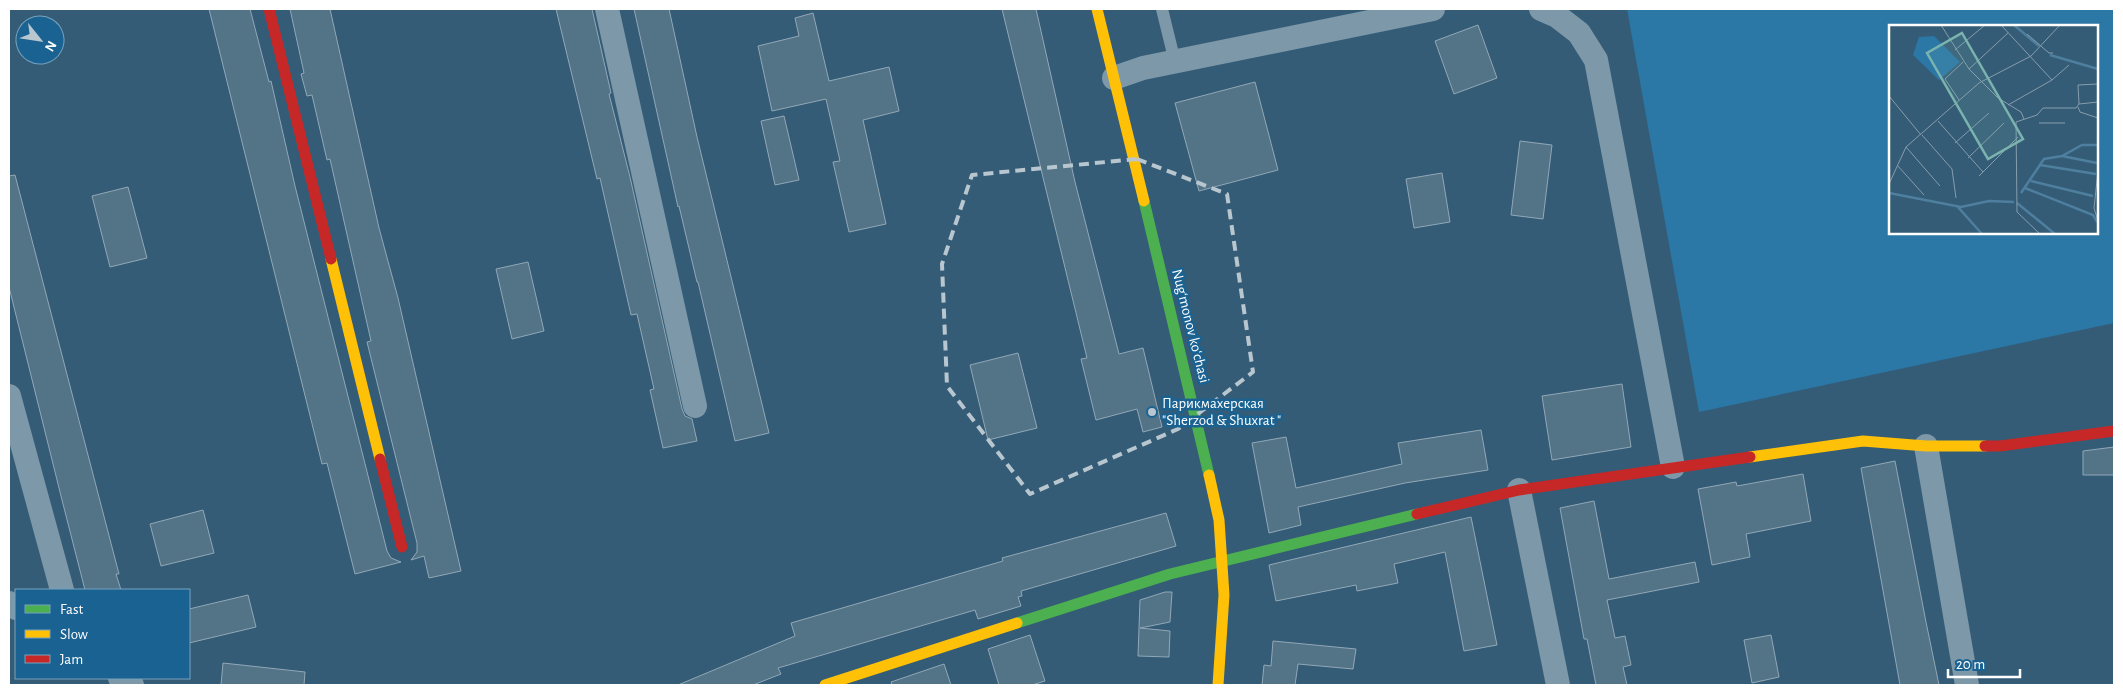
<svg xmlns="http://www.w3.org/2000/svg" width="2123" height="694" viewBox="0 0 2123 694" font-family="'Alegreya Sans',sans-serif">
<style>
.green{fill:#2b77a6;fill-rule:evenodd}
.building{fill:#537387;stroke:#91a8b7}
.lines{fill:none;stroke-linecap:round;stroke-linejoin:round}
.lane{stroke:#7d98a9;stroke-width:12}
.street{stroke:#7d98a9;stroke-width:24}
.fast{stroke:#4caf50;stroke-width:11}
.slow{stroke:#ffc107;stroke-width:11}
.jam{stroke:#c62828;stroke-width:11}
.marked{fill:none;stroke:#b8c6cf;stroke-width:4;stroke-dasharray:10 6;stroke-linejoin:round}
.poi-dot{fill:#b8c6cf;stroke:#1a6291;stroke-width:2}
.labels{text-anchor:middle;stroke-width:5;stroke-linejoin:round;paint-order:stroke}
.street-label{font-size:15px;fill:#fff;stroke:#1a6291}
.poi-label{font-size:15px;fill:#fff;stroke:#1a6291;text-anchor:start}
.inset-river{fill:none;stroke:#4e7f9f;stroke-width:2.5}
.inset-road{fill:none;stroke:#869dad;stroke-width:1}
.view{fill:#7bb4af;fill-opacity:0.15;stroke:#7bb4af;stroke-width:2.5}
.inset-edge{fill:none;stroke:#fff;stroke-width:2.5}
</style>
<rect width="100%" height="100%" fill="#355c76"/>
<path class="green" d="M1627,9H2114V323L1699,412ZM1890,26H2097V232H1890Z"/>
<g class="building">
<path d="M209,9H250L269,82L271,81L295,186L387,551L391,558L401,562L355,574L327,463L322,464Z"/>
<path d="M290,9H330L379,228L398,298L461,571L429,578L424,556L411,560L417,552V543L367,342L371,341L330,159L327,160L312,95L307,96L301,74L304,73Z"/>
<path d="M556,9H592L611,93L609,94L630,177L682,409L685,416L692,419L697,441L663,448L650,390L654,389L637,314L631,315L600,178L597,179Z"/>
<path d="M634,9H669L697,137L769,433L735,441L698,282H697L679,206L678,207Z"/>
<path d="M1002,9H1036L1075,182L1118,350L1119,354L1143,348L1162,427L1143,432L1137,409L1096,420L1081,359L1087,358Z"/>
<path d="M813,13L829,81L889,67L899,111L863,120L886,224L849,232L833,162L840,161L826,99L772,111L758,46L799,36L795,18Z"/>
<path d="M1478,25L1497,78L1454,94L1435,41Z"/>
<path d="M1255,82L1278,170L1199,191L1175,103Z"/>
<path d="M784,116L799,180L775,185L761,121Z"/>
<path d="M1520,141L1552,145L1543,219L1511,215Z"/>
<path d="M1442,173L1450,222L1414,228L1406,179Z"/>
<path d="M15,175L119,574H116L121,590H85L62,500L9,287V176Z"/>
<path d="M128,187L147,258L110,267L92,196Z"/>
<path d="M528,262L544,331L512,339L496,269Z"/>
<path d="M1018,353L1037,428L988,440L970,365Z"/>
<path d="M1622,384L1631,447L1552,460L1542,396Z"/>
<path d="M1481,430L1488,470L1405,483L1298,507L1301,525L1269,533L1252,443L1286,437L1296,488L1402,464L1398,443Z"/>
<path d="M2114,447V475H2083V451Z"/>
<path d="M1895,461L1926,622L1939,685H1900L1861,468Z"/>
<path d="M1803,474L1811,521L1746,534L1750,557L1712,565L1698,489L1736,482L1737,486Z"/>
<path d="M1594,501L1609,579L1695,562L1699,582L1607,600L1615,638L1625,636L1631,665L1623,667L1627,685H1596L1587,639H1584L1560,508Z"/>
<path d="M203,510L214,553L161,566L150,524Z"/>
<path d="M1166,513L1176,546L1021,591L1022,596L1018,597L1021,606L978,619L975,610L778,668L781,674L753,685H678L795,636L791,623L1003,561L1002,558Z"/>
<path d="M1471,517L1497,645L1464,651L1445,552L1394,564L1398,583L1357,591L1356,585L1276,601L1269,565Z"/>
<path d="M1165,592H1172L1170,622L1140,628L1170,631L1169,657L1138,656L1140,600Z"/>
<path d="M248,595L256,627L189,643V609Z"/>
<path d="M1030,635L1045,681L1032,685H999L988,649Z"/>
<path d="M1771,635L1779,677L1752,683L1744,640Z"/>
<path d="M1273,641L1356,649L1353,669L1298,664L1295,685H1262L1264,665L1271,666Z"/>
<path d="M223,663L305,672L304,685H221Z"/>
<path d="M944,664L951,685H892L891,682Z"/>
</g>
<g class="lines">
<path class="lane" d="M1162,9L1175,62"/>
<g class="street">
<path d="M607,9L695,406"/>
<path d="M1541,9L1557,16L1579,33L1596,60L1673,467"/>
<path d="M1114,78L1143,68L1433,9"/>
<path d="M9,396L62,590"/>
<path d="M1926,446L1967,685"/>
<path d="M1519,490L1558,685"/>
<path d="M9,603L16,608"/>
<path d="M120,678L132,685"/>
</g>
<g class="fast">
<path d="M1144,201L1209,475"/>
<path d="M1017,623L1170,574L1417,514"/>
</g>
<g class="slow">
<path d="M1097,9L1144,201"/>
<path d="M331,259L380,459"/>
<path d="M1750,457L1863,441L1926,446H1985"/>
<path d="M1209,475L1219,520L1224,595L1218,685"/>
<path d="M825,685L1017,623"/>
</g>
<g class="jam">
<path d="M269,9L331,259"/>
<path d="M1985,446H2000L2114,431"/>
<path d="M380,459L402,547"/>
<path d="M1417,514L1519,490L1750,457"/>
</g>
</g>
<path class="marked" d="M1137,159L1227,194L1253,372L1178,429L1030,494L947,386L942,264L972,175Z"/>
<circle class="poi-dot" cx="1152" cy="412" r="5"/>
<g class="labels">
<g class="street-label">
<text transform="translate(1191 326) rotate(76)" y="5">Nugʻmonov koʻchasi</text>
</g>
<g class="poi-label">
<text x="1162" y="408">Парикмахерская<tspan x="1162" dy="17">"Sherzod &amp; Shuxrat "</tspan></text>
</g>
</g>
<g transform="translate(1889 25)">
<rect width="209" height="209" fill="#355c76"/>
<path d="M45,11L71,37L50,55L24,30L30,12Z" fill="#2b77a6"/>
<path class="inset-river" d="M125,0L150,21M161,30L209,44M173,131L193,120H209M151,140L207,149M142,156L204,171M136,163L204,190L208,197M0,168L72,182L100,176L125,177M132,168L155,134L173,131L208,138M128,178L166,209M68,181L93,209"/>
<path class="inset-road" d="M52,0L80,44L109,73L132,87L135,94M112,0L163,55M138,9L160,28H164M66,25L96,0M80,44L119,8M0,71L32,110M70,75L56,54L74,37M190,79L189,60L209,59M119,80L163,55L180,40M189,82L191,87L209,93M49,96L94,147M150,98H176M33,110L63,144L67,173M66,118L100,88M17,122L51,161M79,133L115,98M8,140L35,170M209,146L205,183L209,196M90,151L129,112M0,159L17,122L90,58L142,31L171,0M151,209L128,187L127,97L148,90L154,83H187L190,79L209,77"/>
<path class="view" d="M73,8L134,114L99,134L38,28Z"/>
<rect width="209" height="209" class="inset-edge"/>
</g>
<rect width="2123" height="694" fill="none" stroke="#ffffff" stroke-width="20"/>
<rect x="15" y="589" width="175" height="90" fill="#1a6291" stroke="#76a1bd"/>
<rect x="25" y="605" width="25" height="8" fill="#4caf50" stroke="#76a1bd"/>
<text x="60" y="614" font-size="15" fill="#ffffff">Fast</text>
<rect x="25" y="630" width="25" height="8" fill="#ffc107" stroke="#76a1bd"/>
<text x="60" y="639" font-size="15" fill="#ffffff">Slow</text>
<rect x="25" y="655" width="25" height="8" fill="#c62828" stroke="#76a1bd"/>
<text x="60" y="664" font-size="15" fill="#ffffff">Jam</text>
<g transform="translate(40 40) rotate(120)"><circle r="24" fill="#1a6291" stroke="#76a1bd"/>
<path d="M0-4L9 19L0 12L-9 19Z" fill="#b8c6cf"/>
<text y="-8" font-size="14" font-weight="bold" text-anchor="middle" fill="#ffffff">N</text>
</g>
<path d="M1948 669v8h72v-8" fill="none" stroke="#ffffff" stroke-width="2.5"/>
<text x="1956" y="669" font-size="15" fill="#ffffff" stroke="#1a6291" stroke-width="4" paint-order="stroke">20 m</text>
</svg>
